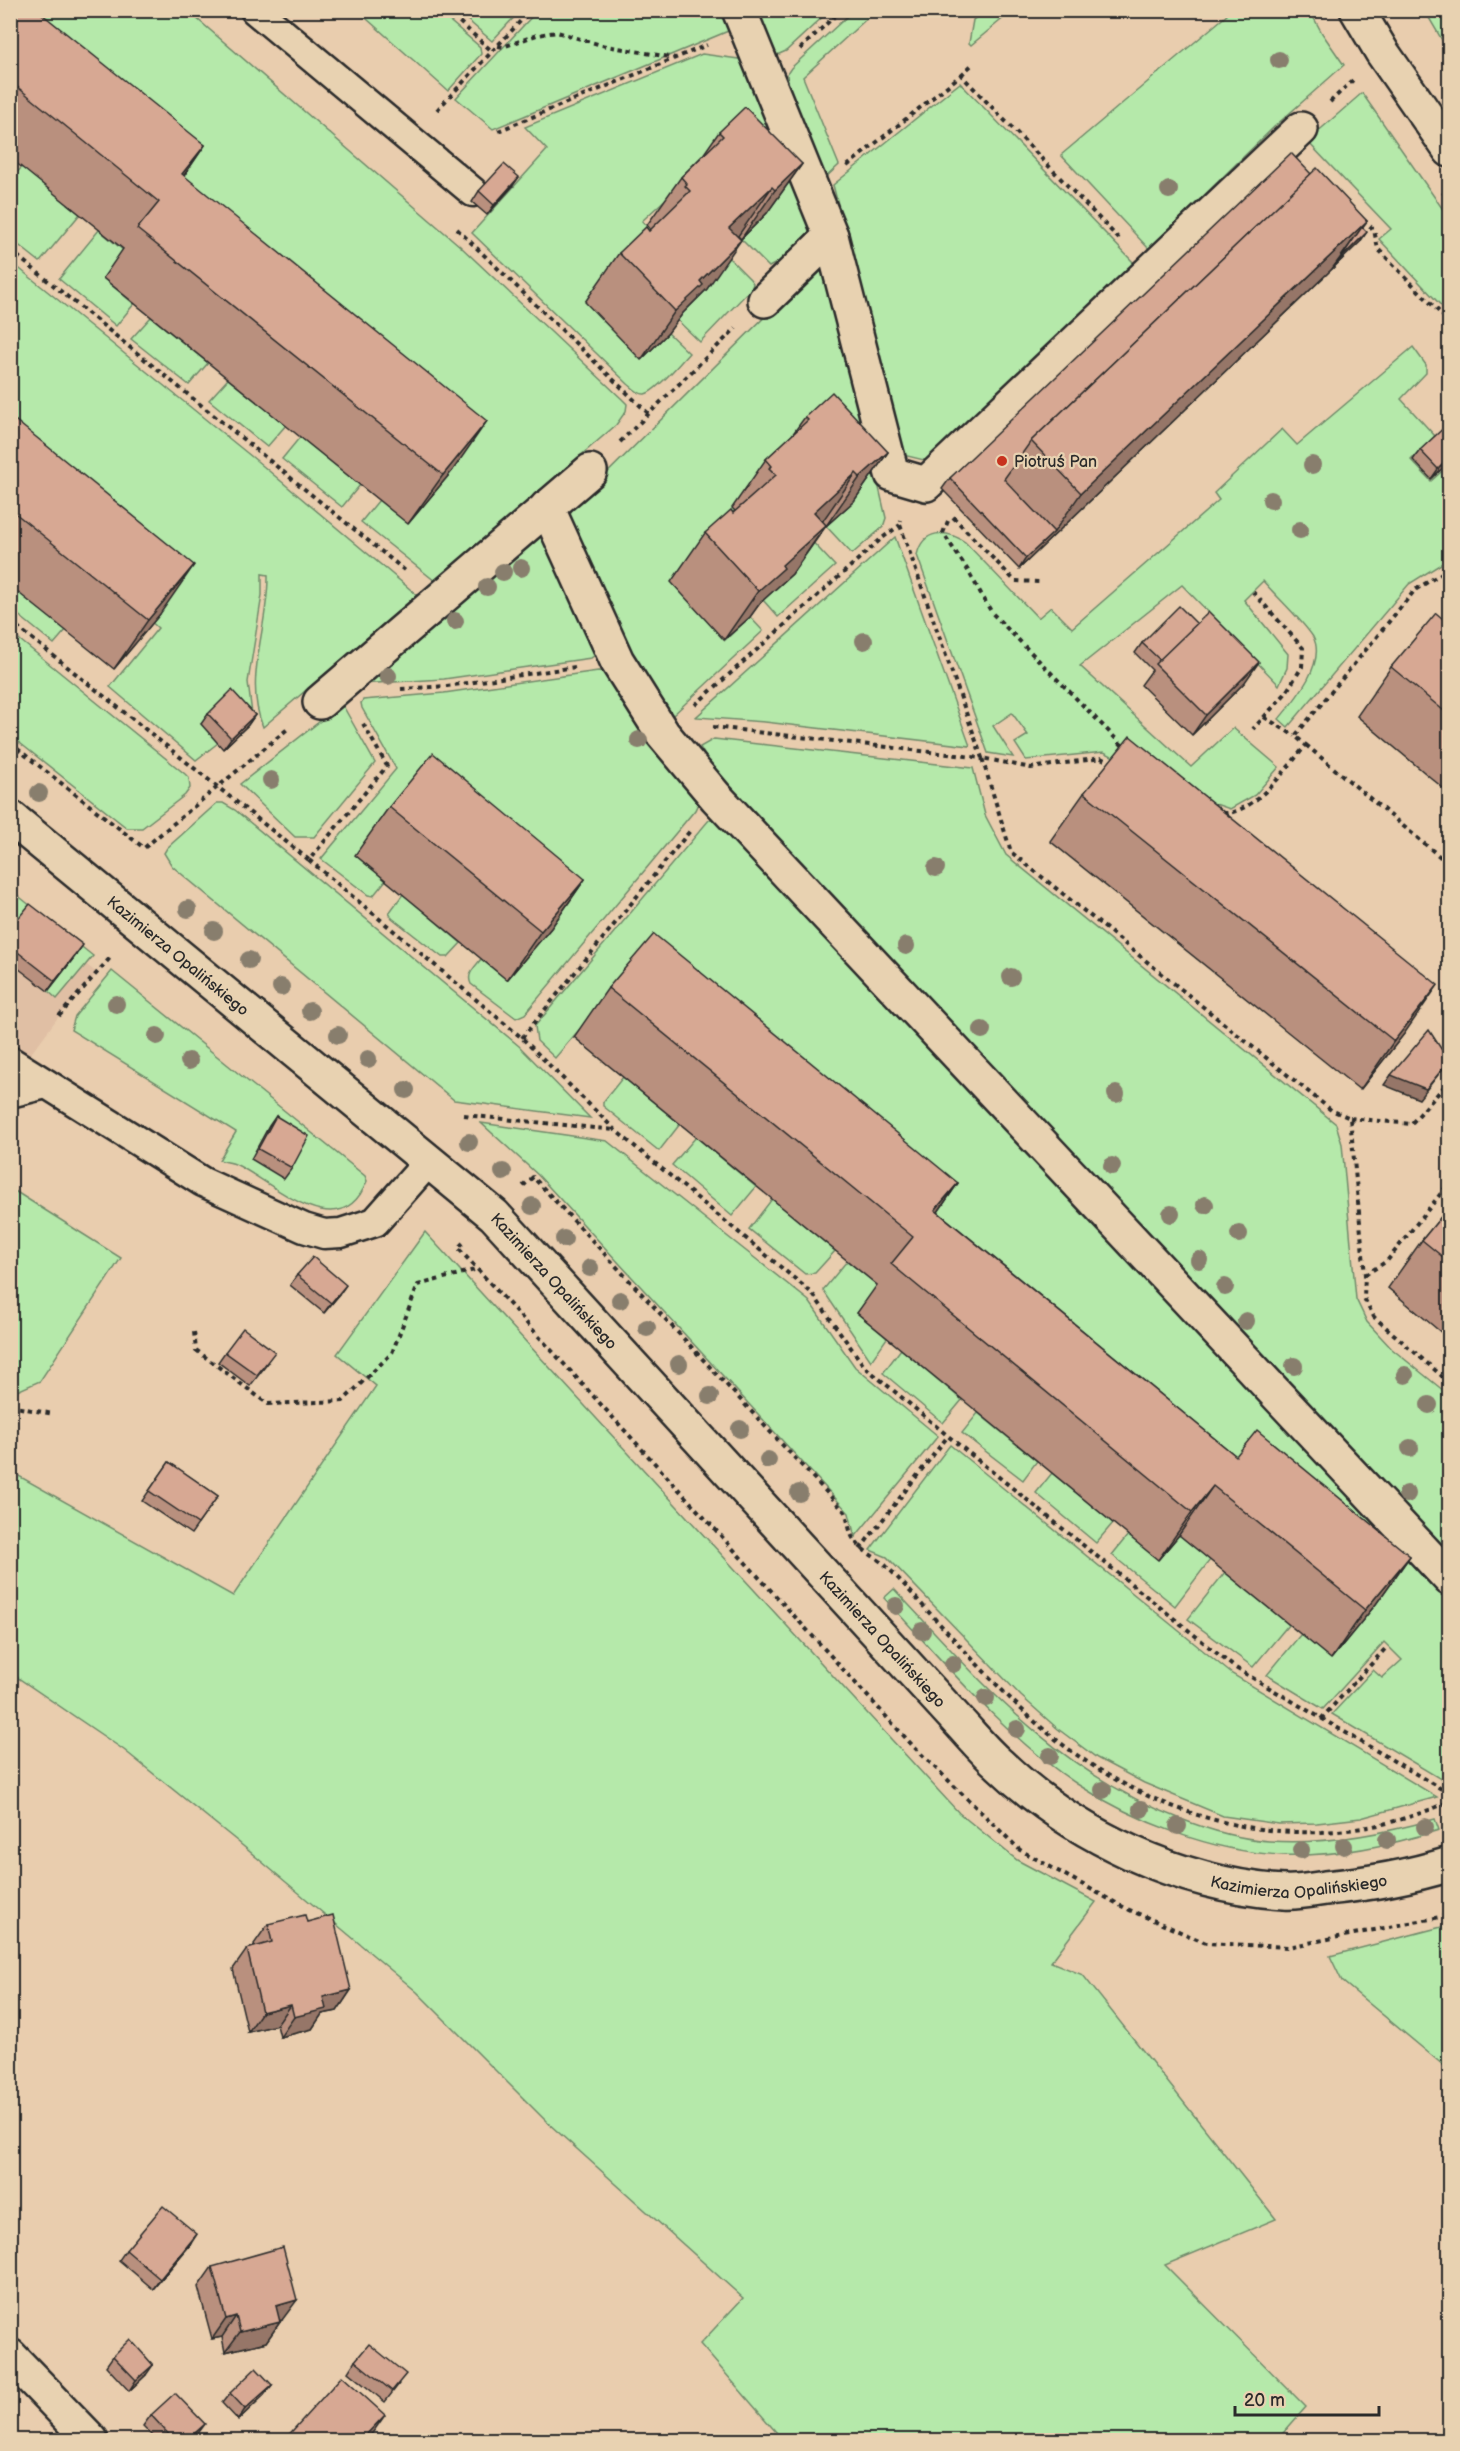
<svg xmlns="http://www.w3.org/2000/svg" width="1460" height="2451" viewBox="0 0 1460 2451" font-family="'Balsamiq Sans',sans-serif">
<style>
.built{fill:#e0bfa4}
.green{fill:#b5e9aa;stroke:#708a6a;stroke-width:1.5}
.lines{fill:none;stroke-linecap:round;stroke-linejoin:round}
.service-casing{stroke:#2b2b2b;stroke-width:33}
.pedestrian-casing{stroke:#2b2b2b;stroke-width:38}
.minor-casing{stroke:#2b2b2b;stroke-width:38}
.tertiary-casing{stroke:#2b2b2b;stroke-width:38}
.path{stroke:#2b2b2b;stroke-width:4;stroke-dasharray:4.5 4.5;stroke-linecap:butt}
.service{stroke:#e8d2b1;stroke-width:28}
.pedestrian{stroke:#e8d2b1;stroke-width:33}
.minor{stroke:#e8d2b1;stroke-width:33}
.tertiary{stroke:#e8d2b1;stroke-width:33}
.tree{fill:#887e6d}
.wall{fill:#b9907e;stroke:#2b2b2b;stroke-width:1.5}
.shaded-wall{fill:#967667;stroke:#2b2b2b;stroke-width:1.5}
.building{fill:#d7a893;stroke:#2b2b2b;stroke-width:1.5}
.poi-dot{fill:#c8321e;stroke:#e8d2b1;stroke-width:2}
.labels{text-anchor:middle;stroke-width:4.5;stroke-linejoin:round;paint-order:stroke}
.poi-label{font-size:16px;fill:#2b2b2b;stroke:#e8d2b1;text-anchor:start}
.street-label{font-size:16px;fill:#2b2b2b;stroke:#e8d2b1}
</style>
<rect width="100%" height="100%" fill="#e9cdae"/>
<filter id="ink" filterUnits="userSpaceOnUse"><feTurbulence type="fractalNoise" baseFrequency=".0167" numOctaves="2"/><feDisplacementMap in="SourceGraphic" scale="12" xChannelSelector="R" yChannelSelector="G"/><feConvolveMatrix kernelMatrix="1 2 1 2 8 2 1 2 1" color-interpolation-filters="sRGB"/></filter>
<g filter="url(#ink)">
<path class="built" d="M11,906L97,973L59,1016L21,1067L11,1093Z"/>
<g class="green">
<path d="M10,11H188L460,246L622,399L627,404L626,411L616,425L435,581L361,522L379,500Z"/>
<path d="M358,11H438L480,47L481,54L448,91Z"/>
<path d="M457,11H520L492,41Z"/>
<path d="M537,11H725L733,29L493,129L456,98Z"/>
<path d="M757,11H829L786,51L777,55Z"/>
<path d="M853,11H875L803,77L839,165L824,179L788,83L787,74L791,68Z"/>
<path d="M984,11H1012L971,45L969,43L973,20Z"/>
<path d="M1224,11H1310L1322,33L1344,65L1274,127L1149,249L1061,155L1227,15Z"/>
<path d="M1425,11H1449V52Z"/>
<path d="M702,54L746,60L814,227L782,260L769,267L741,239L767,213L685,181L642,221L653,233L668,333L689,353C681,362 656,392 645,394C639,395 633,388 628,384L472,233L547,150L525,127Z"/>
<path d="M960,83L1134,263L928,461L903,455L833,185Z"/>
<path d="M1362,93L1449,218V314L1379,239L1391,229L1307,141Z"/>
<path d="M22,167L80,214L40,262L11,239L10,180Z"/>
<path d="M99,230L124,251L103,278L134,304L116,326L59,279Z"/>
<path d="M722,251L750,279L753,283L752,288L700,342L676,319Z"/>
<path d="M10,261L257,461L417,595L263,727C243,679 269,626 268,575L262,574V595L248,682L252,714L201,724L218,743L196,760L110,687L158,628L11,493Z"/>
<path d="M817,265L822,266L830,275L886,518L883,527L852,554L826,526L853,501L738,514L725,640L750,617L763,631L672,716C625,662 598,583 569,518L572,508Z"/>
<path d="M151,317L208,363L189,385L131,339Z"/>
<path d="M1413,347L1426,365V373L1401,399L1435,436L1411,460L1431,481L1449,465V559L1409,584L1288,727L1279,719C1294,701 1327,663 1313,637C1304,622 1276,596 1263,581L1244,600L1288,654L1287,668L1279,685L1182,585L1080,666L1191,767L1233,728L1279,767L1255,795L1230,809L1195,797L1104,752L1026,760L1015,743L1028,735L1012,713L993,726L1013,757L988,753L917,555C923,529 946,529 965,542L1038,618L1051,607L1072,628L1219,500L1214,493L1282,429L1297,445Z"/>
<path d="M228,379L286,425L267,447L209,400Z"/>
<path d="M300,437L360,485L342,507L282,459Z"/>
<path d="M543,533L597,649L595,655L591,658L444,679L358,684L531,540Z"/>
<path d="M807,536L835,566L778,617L763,600L792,574Z"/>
<path d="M895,537L970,746L765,722L696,717Z"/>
<path d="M10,586L66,630L54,644L11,609Z"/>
<path d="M10,632L185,774L189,778L190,788L185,795L142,828H127L11,736Z"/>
<path d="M598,671L605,672L699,801L695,810L525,1014L516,1018L471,984C466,974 475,967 481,959L507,980L356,855L386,880L373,896L368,895L321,859L396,769L362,708L361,703L363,700L444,693Z"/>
<path d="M342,704L375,763L314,837H295L240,784Z"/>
<path d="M714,739L973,768L985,815L1006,855L1336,1124L1342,1144L1356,1299L1367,1322L1392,1349L1449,1395V1560L716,775L700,747Z"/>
<path d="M217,803H223L235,810L519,1046L590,1118L454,1100L172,866L164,853L167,848Z"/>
<path d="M715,817L926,1038L1449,1600V1784L1332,1714L1373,1670L1382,1678L1402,1660L1384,1642L1323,1709L1267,1675L1301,1634L1330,1658L619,983L555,1058L537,1041L535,1026L709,820Z"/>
<path d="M11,890L93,956L57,999L48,991L76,955L11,930Z"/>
<path d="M403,894L461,943L448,957H442L392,918L389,913Z"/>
<path d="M112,971L365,1176L367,1181C340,1249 274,1183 237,1165C232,1162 225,1162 219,1160L236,1132L71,1030L75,1016Z"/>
<path d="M623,1077L680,1124L659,1151L603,1106V1102Z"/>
<path d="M481,1123L607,1141L809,1301L855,1367L938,1436L855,1537L849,1513L538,1175Z"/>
<path d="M696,1137L756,1187L732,1216L672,1165Z"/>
<path d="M10,1188L121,1258L40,1381L15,1392L10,1389Z"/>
<path d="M772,1199L835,1251L815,1273L805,1274L749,1229Z"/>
<path d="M425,1232L959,1813L1017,1860L1096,1902L1051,1962L1083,1975L1276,2219L1165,2265L1306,2407L1277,2440H783L700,2344L743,2298L548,2123L417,1992L237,1841L124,1750L11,1673L10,1471L233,1596L376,1386L337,1354Z"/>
<path d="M847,1261L879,1286L857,1313L887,1338L871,1361L823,1290Z"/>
<path d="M901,1349L962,1400L943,1423L883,1373Z"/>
<path d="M978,1413L1037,1461L1023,1480L962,1433Z"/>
<path d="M950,1445L1232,1674L1437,1797L1361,1818L1317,1823L1279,1824L1223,1816L1144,1783L1097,1758L1058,1729L1021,1696L887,1557L870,1550Z"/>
<path d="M1052,1473L1113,1523L1096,1543L1036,1493Z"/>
<path d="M1128,1535H1179L1210,1560L1175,1606L1112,1555Z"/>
<path d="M1225,1572L1289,1624L1253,1667L1188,1619Z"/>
<path d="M894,1589C982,1683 1057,1772 1181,1819C1209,1830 1239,1839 1269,1841C1325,1845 1382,1834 1435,1819L1439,1830C1388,1846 1335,1857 1282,1855C1212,1852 1136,1822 1077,1784C1004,1736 943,1661 884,1598Z"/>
<path d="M1449,1925V2070L1342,1981L1330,1956Z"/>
</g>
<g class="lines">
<g class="service-casing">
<g id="service">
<path d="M255,10L473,192"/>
<path d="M10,1061L203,1182L304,1228L324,1234L341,1233L375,1222L430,1160"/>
<path d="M10,1093L46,1084"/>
</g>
</g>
<g class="pedestrian-casing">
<g id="pedestrian">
<path d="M739,10L831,236L892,474L926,484L1301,129"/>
<path d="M765,300L831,236"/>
<path d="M547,507L617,661L663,734L716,797L1450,1579"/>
<path d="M320,702L590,471"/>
</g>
</g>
<g class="minor-casing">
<path id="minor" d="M10,2356L91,2440"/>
</g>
<g class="tertiary-casing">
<g id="tertiary">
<path d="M1357,10L1382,52L1450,150"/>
<path id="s1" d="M10,817L494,1215L958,1721C972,1736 984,1751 999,1764C1074,1836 1180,1885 1284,1892C1297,1893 1312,1890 1325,1888C1368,1884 1408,1877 1450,1864"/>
</g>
</g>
<g class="path">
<path d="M446,10L493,52"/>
<path d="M948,10L953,16"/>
<path d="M1443,10L1450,21"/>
<path d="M498,46L503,47L537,35L557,32L601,45L675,58"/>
<path d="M800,49L841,10"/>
<path d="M961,75L974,63"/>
<path d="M1330,102L1353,80"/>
<path d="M437,110L531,10"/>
<path d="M498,131L707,45"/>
<path d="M847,166L961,75L1121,241"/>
<path d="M1443,192L1450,202"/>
<path d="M1363,220L1374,230L1378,249L1450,323"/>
<path d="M457,229L649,414"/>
<path d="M10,250L408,573"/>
<path d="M620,442L736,328"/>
<path d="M953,517L1015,581L1039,582"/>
<path d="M948,521L943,533L967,569L992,613L1124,747"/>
<path d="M1253,592L1303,648L1302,667L1285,694L1253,729"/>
<path d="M10,621L309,860L387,766L361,720"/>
<path d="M401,689L447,686L575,667"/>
<path d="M695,705L881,539L900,525"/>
<path d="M1264,717L1295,736"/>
<path d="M713,727L982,758L900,525L901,520"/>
<path d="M10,743L144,848L290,727"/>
<path d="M1306,745L1450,865"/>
<path d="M1113,764L1101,758L1031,768L982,758L1011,852L1331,1110L1350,1118L1365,1275L1364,1298L1374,1317L1450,1383"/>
<path d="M1223,813C1253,815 1288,767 1306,745L1295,736L1415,590L1450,568"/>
<path d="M309,860L522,1038L615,1130L812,1293L864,1366L948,1436L1234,1667L1450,1794"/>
<path d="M59,1016L110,958"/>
<path d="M522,1038L690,831"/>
<path d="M464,1115L615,1130"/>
<path d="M1350,1118L1411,1124L1450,1080"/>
<path d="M523,1186L533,1177L845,1512C848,1520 849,1531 853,1538C861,1551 873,1555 884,1564C902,1581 919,1602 936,1620C970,1656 1004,1695 1041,1727C1154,1824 1310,1866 1450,1801"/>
<path d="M463,1243L458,1248L914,1747L1020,1850L1125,1908L1206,1943L1288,1947L1450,1915"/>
<path d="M1365,1275L1387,1261L1450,1182"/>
<path d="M194,1332L196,1350L268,1404L343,1401L392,1353L418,1285L478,1269"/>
<path d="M10,1406L53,1414"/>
<path d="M860,1549L948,1436"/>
<path d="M1321,1719L1385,1649"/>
</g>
<use href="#service" class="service"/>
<use href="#pedestrian" class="pedestrian"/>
<use href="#minor" class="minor"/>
<use href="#tertiary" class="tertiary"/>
</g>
<g class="tree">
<circle cx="1279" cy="60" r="9"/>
<circle cx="1169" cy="190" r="9"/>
<circle cx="1312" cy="465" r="9"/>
<circle cx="1271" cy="500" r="9"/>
<circle cx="1300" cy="530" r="9"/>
<circle cx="521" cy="568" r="9"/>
<circle cx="503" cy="572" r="9"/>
<circle cx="487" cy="587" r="9"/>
<circle cx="455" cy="621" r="9"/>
<circle cx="864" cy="641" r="9"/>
<circle cx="388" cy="676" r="9"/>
<circle cx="639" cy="740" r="9"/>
<circle cx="271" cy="780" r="9"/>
<circle cx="39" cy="793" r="9"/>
<circle cx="936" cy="868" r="9"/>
<circle cx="188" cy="909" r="9"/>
<circle cx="214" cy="931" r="9"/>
<circle cx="906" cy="946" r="9"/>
<circle cx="249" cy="960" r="9"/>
<circle cx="1011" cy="977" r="9"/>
<circle cx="281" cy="987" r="9"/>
<circle cx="116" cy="1004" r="9"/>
<circle cx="310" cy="1011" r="9"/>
<circle cx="982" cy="1030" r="9"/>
<circle cx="338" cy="1035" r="9"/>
<circle cx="157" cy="1036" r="9"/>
<circle cx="368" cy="1059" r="9"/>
<circle cx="189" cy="1061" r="9"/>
<circle cx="406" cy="1090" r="9"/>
<circle cx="1116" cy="1094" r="9"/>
<circle cx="469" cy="1142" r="9"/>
<circle cx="1112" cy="1166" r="9"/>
<circle cx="503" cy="1172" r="9"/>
<circle cx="1205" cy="1205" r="9"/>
<circle cx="532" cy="1206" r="9"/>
<circle cx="1171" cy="1214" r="9"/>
<circle cx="1239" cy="1234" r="9"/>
<circle cx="564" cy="1239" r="9"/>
<circle cx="1199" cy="1260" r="9"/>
<circle cx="590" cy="1268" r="9"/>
<circle cx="1225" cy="1287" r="9"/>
<circle cx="620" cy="1300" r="9"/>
<circle cx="1246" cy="1321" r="9"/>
<circle cx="647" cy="1328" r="9"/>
<circle cx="679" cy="1364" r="9"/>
<circle cx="1294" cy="1366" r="9"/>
<circle cx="1405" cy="1375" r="9"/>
<circle cx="710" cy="1396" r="9"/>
<circle cx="1429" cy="1405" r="9"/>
<circle cx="740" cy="1429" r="9"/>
<circle cx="1410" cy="1448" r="9"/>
<circle cx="768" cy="1460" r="9"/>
<circle cx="799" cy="1493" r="9"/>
<circle cx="1407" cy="1494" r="9"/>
<circle cx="896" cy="1606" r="9"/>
<circle cx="922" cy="1631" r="9"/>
<circle cx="953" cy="1664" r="9"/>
<circle cx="986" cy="1698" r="9"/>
<circle cx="1017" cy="1729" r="9"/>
<circle cx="1050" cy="1756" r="9"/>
<circle cx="1103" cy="1790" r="9"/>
<circle cx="1141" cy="1809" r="9"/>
<circle cx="1178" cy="1826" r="9"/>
<circle cx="1425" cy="1827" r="9"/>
<circle cx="1387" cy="1840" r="9"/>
<circle cx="1344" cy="1846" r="9"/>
<circle cx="1301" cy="1850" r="9"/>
</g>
<g class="wall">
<path d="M10,10L205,145L184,176L453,470L408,524L103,278L123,249L10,158Z"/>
<path d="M719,132L802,164L767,213L741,239L738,236L707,289L683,313L668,333L641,360L585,302L619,253L651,230L647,225L681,177L703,155Z"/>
<path d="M1311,174L1367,221L1362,227L1360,242L1332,269L1019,569L942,489L950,478Z"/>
<path d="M512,187L487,215L472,202L479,191Z"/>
<path d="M10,416L160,614L114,669L10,586Z"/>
<path d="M805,417L888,452L854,501L826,526L792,574L760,603L750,617L724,640L671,582L705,533L735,511L732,508L766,459L792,435Z"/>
<path d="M1420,450L1449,462L1431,479L1413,460Z"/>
<path d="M1449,624V793L1357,716L1391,667Z"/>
<path d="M1142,643L1245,682L1192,735L1141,685L1152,670L1135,653Z"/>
<path d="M208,714L255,715L248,725L223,749L201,724Z"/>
<path d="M1084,793L1404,1034L1360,1090L1050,841Z"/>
<path d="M389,807L585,879L551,928L507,980L355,855Z"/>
<path d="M10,928L76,955L48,991L10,962Z"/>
<path d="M608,988L958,1183L938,1212L1236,1456L1410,1556L1376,1604L1331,1659L1179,1535L1158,1560L857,1313L877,1285L574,1037Z"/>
<path d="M276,1116L292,1168L284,1179L251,1159L269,1126Z"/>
<path d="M1449,1207V1339L1388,1288L1422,1240Z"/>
<path d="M297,1275L339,1295L324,1313L290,1285Z"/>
<path d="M225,1352L268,1363L250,1386L218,1362Z"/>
<path d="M169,1462L218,1496L191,1534L142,1501Z"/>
<path d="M307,1922L351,1990L337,2011L322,2014L312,2029L280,2037L277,2025L248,2032L233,1969L247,1949L255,1946L254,1944L268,1924Z"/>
<path d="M190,2245L153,2289L119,2260L126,2250Z"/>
<path d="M212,2267L282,2320L280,2321V2322L266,2342L225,2352L222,2337L212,2339L198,2287Z"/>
<path d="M113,2356L146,2375L129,2391L106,2366Z"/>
<path d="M355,2361L399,2384L385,2402L348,2372Z"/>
<path d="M272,2385L264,2395L238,2420L222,2403L230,2393Z"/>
<path d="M151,2415L197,2435L191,2440H157L143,2426Z"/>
</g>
<g class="shaded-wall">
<path d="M205,145L171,194L182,174Z"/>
<path d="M802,164L767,213L741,239L775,190Z"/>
<path d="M519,177L512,187L487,215L494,205Z"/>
<path d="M772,187L738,236L695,276L729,228Z"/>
<path d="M1367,221L1332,269L1019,569L1026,558L1054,532L1081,493Z"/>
<path d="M1367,232L1360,242L1332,269L1340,259Z"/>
<path d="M741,240L707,289L683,313L668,333L641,360L675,311L700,281Z"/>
<path d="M487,421L453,470L408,524L443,475Z"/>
<path d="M888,452L854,501L826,526L860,477Z"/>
<path d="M1449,458V462L1431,479L1438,469Z"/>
<path d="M856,473L822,522L814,512Z"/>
<path d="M826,525L792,574L760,603L750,617L724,640L758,591L782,565Z"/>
<path d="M194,565L160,614L114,669L148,620Z"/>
<path d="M1259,662L1245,682L1192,735L1206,715Z"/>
<path d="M255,715L248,725L223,749L231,738Z"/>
<path d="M585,879L551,928L507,980L541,931Z"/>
<path d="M83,945L76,955L48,991L55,981Z"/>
<path d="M1438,985L1404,1034L1360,1090L1394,1041Z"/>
<path d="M1449,1061L1419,1099L1384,1085L1391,1075Z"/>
<path d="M958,1183L924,1232L935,1210Z"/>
<path d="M346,1285L339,1295L324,1313L331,1303Z"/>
<path d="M1213,1486L1179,1535L1158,1560L1192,1512Z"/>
<path d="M1410,1556L1376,1604L1331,1659L1365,1610Z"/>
<path d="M351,1990L337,2011L322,2014L312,2029L280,2037L294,2017L323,1997Z"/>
<path d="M291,2005L277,2025L248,2032L262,2012Z"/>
<path d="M197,2234L190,2245L153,2289L160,2279Z"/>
<path d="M297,2300L282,2320L261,2326L276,2306Z"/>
<path d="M236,2316L222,2337L212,2339L226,2319Z"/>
<path d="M280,2322L266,2342L225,2352L240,2332Z"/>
<path d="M153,2365L146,2375L129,2391L136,2380Z"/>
<path d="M272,2385L264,2395L238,2420L245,2409Z"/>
<path d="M385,2415L371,2435L365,2440H361Z"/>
<path d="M205,2424L197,2435L191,2440H187Z"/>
</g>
<g class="building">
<path d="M10,10H37L205,145L182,174L487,421L443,475L137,229L159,202L10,81Z"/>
<path d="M745,107L802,164L775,190L772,187L729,228L741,240L700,281L703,285L675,311L619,253L646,227L649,231L690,191L685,186L687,184L681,177L723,136L719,132Z"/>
<path d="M1291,153L1311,174L1031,441L1004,479L1054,532L1026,558L950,478Z"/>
<path d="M504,164L519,177L494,205L479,191Z"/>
<path d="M1317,168L1367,221L1081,493L1031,441Z"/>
<path d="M1362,227L1367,232L1340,259Z"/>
<path d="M832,392L888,452L860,477L856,473L814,512L826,525L782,565L784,568L758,591L705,533L731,510L733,513L776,475L769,468L772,466L766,459L808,420L805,417Z"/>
<path d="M10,416L194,565L148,620L10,509Z"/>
<path d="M1449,423V458L1438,469L1420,450Z"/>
<path d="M1179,606L1197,624L1160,660L1142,643Z"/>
<path d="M1209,612L1259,662L1206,715L1155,664Z"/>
<path d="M1436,613L1449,624V715L1391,667Z"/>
<path d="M232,690L255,715L231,738L208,714Z"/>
<path d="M1130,736L1438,985L1394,1041L1084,793Z"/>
<path d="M433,753L585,879L541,931L389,807Z"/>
<path d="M30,904L83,945L55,981L10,946V928Z"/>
<path d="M654,934L958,1183L935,1210L1236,1456L1257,1430L1410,1556L1365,1610L1213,1486L1192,1512L891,1264L913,1237L608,988Z"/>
<path d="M1429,1030L1449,1061L1426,1089L1391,1075Z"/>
<path d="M276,1116L309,1136L292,1168L258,1149Z"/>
<path d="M1449,1207V1262L1422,1240Z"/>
<path d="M313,1257L346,1285L331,1303L297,1275Z"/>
<path d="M243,1328L275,1352L257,1375L225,1352Z"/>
<path d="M169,1462L218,1496L198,1524L149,1491Z"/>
<path d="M305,1915L307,1922L333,1915L351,1990L323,1997L326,2009L294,2017L291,2005L262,2012L247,1949L272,1942L268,1924Z"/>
<path d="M163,2206L197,2234L160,2279L126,2250Z"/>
<path d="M283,2247L297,2300L276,2306L280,2322L240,2332L236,2316L226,2319L212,2267Z"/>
<path d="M130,2339L153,2365L136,2380L113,2356Z"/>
<path d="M369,2344L406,2374L392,2391L355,2361Z"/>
<path d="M256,2368L272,2385L245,2409L230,2393Z"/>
<path d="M342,2376L385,2415L361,2440H284Z"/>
<path d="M175,2393L205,2424L187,2440H174L151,2415Z"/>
</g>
</g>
<circle class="poi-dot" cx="1002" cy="461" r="6"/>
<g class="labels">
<g class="poi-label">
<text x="1014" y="467">Piotruś Pan</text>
</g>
<g class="street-label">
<text dy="6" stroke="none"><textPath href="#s1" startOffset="218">Kazimierza Opalińskiego</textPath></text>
<text dy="6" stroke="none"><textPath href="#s1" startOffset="716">Kazimierza Opalińskiego</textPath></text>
<text dy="6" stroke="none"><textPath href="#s1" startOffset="1202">Kazimierza Opalińskiego</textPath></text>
<text dy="6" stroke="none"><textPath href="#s1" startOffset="1706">Kazimierza Opalińskiego</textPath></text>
</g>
</g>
<rect width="1460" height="2451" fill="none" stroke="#e8d2b1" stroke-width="36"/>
<rect x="18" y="18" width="1424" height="2415" fill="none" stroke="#2b2b2b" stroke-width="2" filter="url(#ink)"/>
<path d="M1235 2406v9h144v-9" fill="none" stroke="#2b2b2b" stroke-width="3"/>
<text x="1244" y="2406" font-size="18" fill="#2b2b2b" stroke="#e8d2b1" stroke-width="4.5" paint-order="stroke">20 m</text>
</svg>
